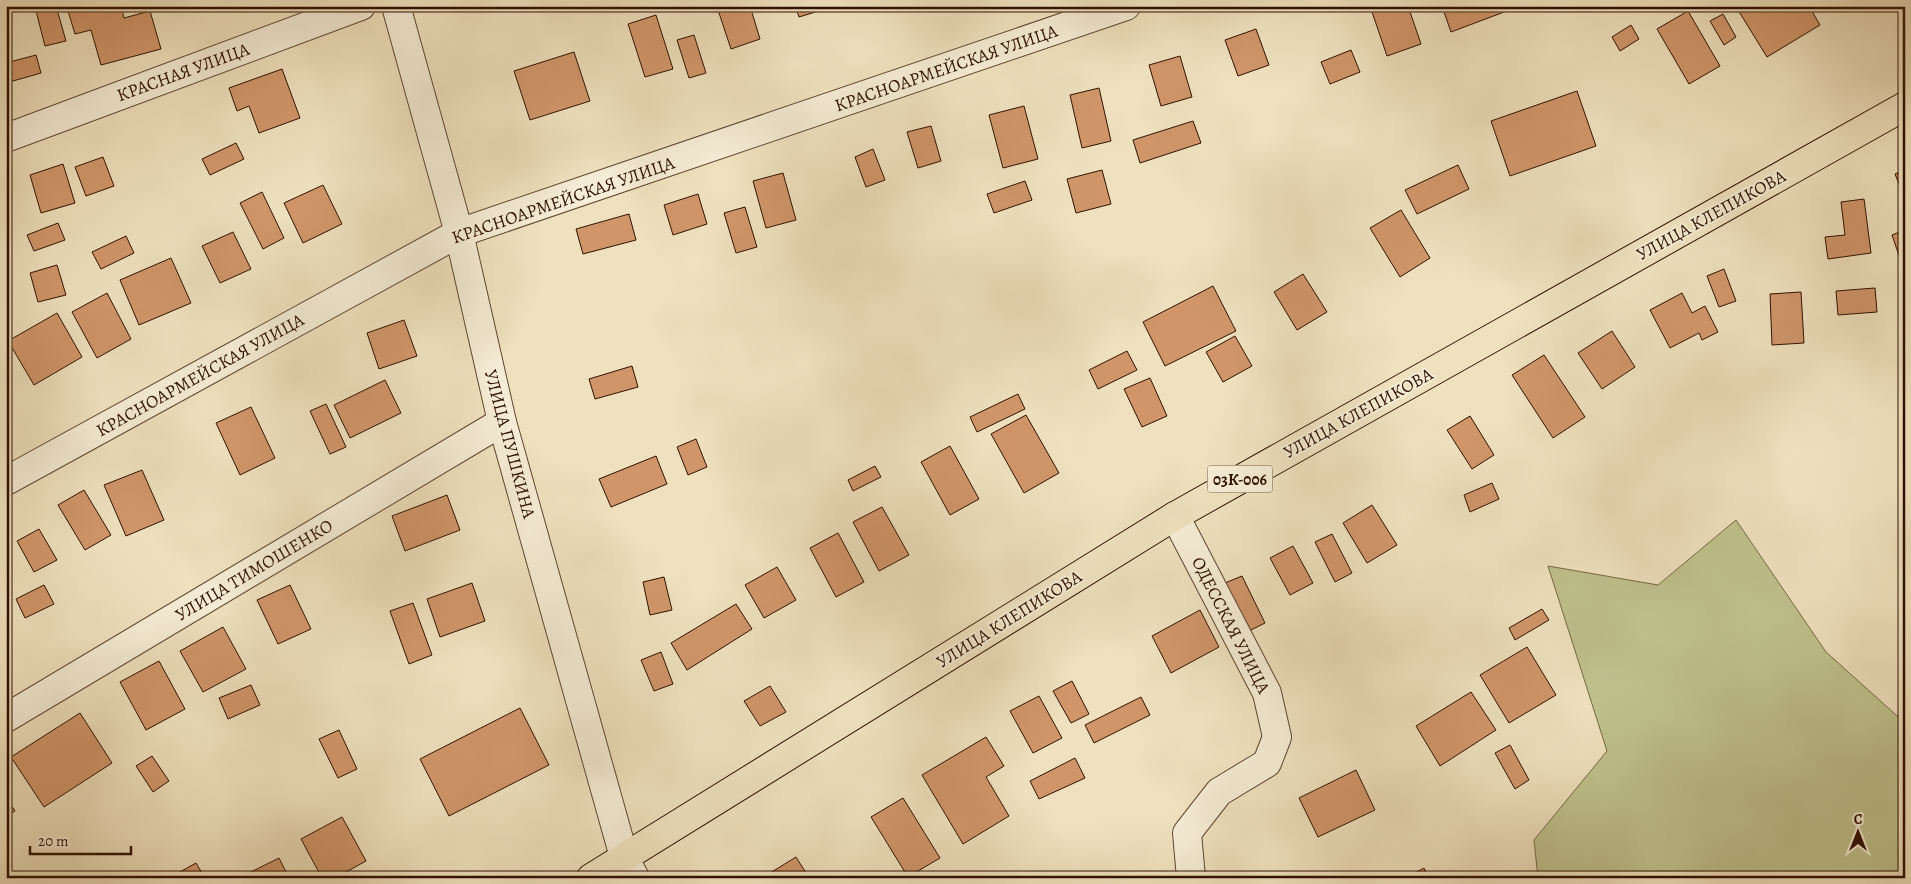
<svg xmlns="http://www.w3.org/2000/svg" width="1911" height="884" viewBox="0 0 1911 884" font-family="Alegreya,serif">
<style>
.green{fill:#bfc18d;stroke:#766946}
.building{fill:#d0966a;stroke:#2e1100}
.lines{fill:none;stroke-linecap:round;stroke-linejoin:round}
.minor-casing{stroke:#5e4530;stroke-width:30}
.major-casing{stroke:#2e1100;stroke-width:30}
.minor{stroke:#f5ecd5;stroke-width:28}
.major{stroke:#efe1be;stroke-width:28}
.labels{text-anchor:middle;stroke-width:4;stroke-linejoin:round;paint-order:stroke}
.shield{fill:#f5ecd5;stroke:#6a5340;stroke-width:1}
.shield-label{font-size:16px;font-weight:bold;fill:#2e1100}
.street-label{font-size:18px;fill:#2e1100;stroke:#f5ecd5}
</style>
<rect width="100%" height="100%" fill="#efe1be"/>
<filter id="stains"><feTurbulence type="fractalNoise" baseFrequency=".004" numOctaves="4"/><feColorMatrix values="0 0 0 0 .2 0 0 0 0 .09 0 0 0 0 .02 0 0 0 .5 -.17"/></filter>
<radialGradient id="worn" r=".72"><stop offset=".6" stop-color="#630" stop-opacity="0"/><stop offset="1" stop-color="#630" stop-opacity=".3"/></radialGradient>
<path class="green" d="M1736,520L1826,652L1905,723V878H1538L1534,840L1607,751L1548,566L1658,585Z"/>
<g class="building">
<path d="M56,6L66,41L45,46L35,7Z"/>
<path d="M84,6H121L124,18L150,11L161,49L101,65L91,30L75,34L68,11Z"/>
<path d="M731,6H750L760,39L731,49L718,10Z"/>
<path d="M795,6H835L799,17Z"/>
<path d="M1370,6H1408L1421,44L1387,56Z"/>
<path d="M1442,6H1520L1451,32Z"/>
<path d="M1743,6H1809L1820,25L1767,57L1738,10Z"/>
<path d="M1688,11L1720,66L1689,84L1657,29Z"/>
<path d="M1723,14L1736,37L1724,45L1710,21Z"/>
<path d="M656,15L673,69L645,77L628,24Z"/>
<path d="M1631,25L1639,39L1620,51L1612,37Z"/>
<path d="M1256,29L1269,65L1238,76L1225,40Z"/>
<path d="M694,35L706,73L689,78L677,40Z"/>
<path d="M1351,50L1360,72L1330,84L1321,62Z"/>
<path d="M574,52L590,101L530,120L514,71Z"/>
<path d="M36,55L41,73L6,83V63Z"/>
<path d="M1180,56L1192,97L1161,106L1149,65Z"/>
<path d="M282,69L300,118L259,133L249,106L237,111L229,88Z"/>
<path d="M1099,88L1111,141L1082,148L1070,95Z"/>
<path d="M1577,91L1596,146L1510,176L1491,121Z"/>
<path d="M1024,106L1038,159L1003,168L989,115Z"/>
<path d="M1193,121L1201,143L1140,163L1133,140Z"/>
<path d="M931,126L941,161L918,168L907,132Z"/>
<path d="M236,143L244,159L210,175L202,159Z"/>
<path d="M873,149L885,180L866,187L855,157Z"/>
<path d="M103,157L114,186L86,196L75,167Z"/>
<path d="M63,164L75,203L41,213L30,175Z"/>
<path d="M1458,165L1469,189L1417,214L1405,190Z"/>
<path d="M1102,170L1111,204L1076,213L1067,179Z"/>
<path d="M1905,170V199L1895,174Z"/>
<path d="M783,173L796,220L766,228L753,181Z"/>
<path d="M1025,181L1032,200L994,213L987,194Z"/>
<path d="M323,185L342,224L303,243L284,203Z"/>
<path d="M262,192L284,238L263,249L240,203Z"/>
<path d="M698,194L707,224L673,235L664,205Z"/>
<path d="M1864,199L1871,253L1828,259L1825,237L1845,235L1841,202Z"/>
<path d="M745,207L757,247L736,253L724,213Z"/>
<path d="M1401,210L1430,258L1400,277L1370,228Z"/>
<path d="M629,214L636,240L583,254L576,229Z"/>
<path d="M58,223L65,240L34,251L27,235Z"/>
<path d="M1905,230V273L1892,235Z"/>
<path d="M233,232L251,269L220,283L202,246Z"/>
<path d="M126,236L134,253L101,269L92,252Z"/>
<path d="M171,258L191,303L139,325L120,280Z"/>
<path d="M57,265L66,295L38,302L30,273Z"/>
<path d="M1724,269L1736,301L1719,307L1707,276Z"/>
<path d="M1303,274L1327,312L1297,330L1274,292Z"/>
<path d="M1213,286L1236,331L1165,366L1143,322Z"/>
<path d="M1875,288L1877,312L1838,315L1836,291Z"/>
<path d="M1801,292L1804,343L1772,345L1770,294Z"/>
<path d="M107,293L131,339L97,358L72,312Z"/>
<path d="M1682,293L1692,313L1705,306L1718,332L1702,340L1699,333L1670,348L1650,310Z"/>
<path d="M57,313L82,357L34,385L8,341Z"/>
<path d="M404,320L417,356L379,369L367,333Z"/>
<path d="M1612,331L1635,367L1602,389L1578,353Z"/>
<path d="M1235,336L1252,366L1223,382L1206,352Z"/>
<path d="M1127,351L1137,370L1098,389L1089,370Z"/>
<path d="M1544,355L1585,417L1553,438L1512,375Z"/>
<path d="M632,366L638,387L595,399L589,379Z"/>
<path d="M1150,378L1167,416L1142,427L1124,389Z"/>
<path d="M385,380L401,413L350,438L334,405Z"/>
<path d="M1018,394L1025,409L977,432L970,417Z"/>
<path d="M326,404L346,447L330,454L310,411Z"/>
<path d="M251,407L275,458L240,475L216,423Z"/>
<path d="M1026,415L1059,473L1024,493L991,434Z"/>
<path d="M1470,416L1494,455L1472,469L1447,430Z"/>
<path d="M696,439L707,467L688,475L677,447Z"/>
<path d="M950,446L979,499L950,515L921,462Z"/>
<path d="M656,456L667,484L611,507L599,479Z"/>
<path d="M875,466L881,477L853,491L848,480Z"/>
<path d="M142,470L164,520L126,536L104,485Z"/>
<path d="M1492,483L1499,499L1470,512L1464,495Z"/>
<path d="M84,490L111,535L85,550L58,505Z"/>
<path d="M447,495L460,530L405,551L392,516Z"/>
<path d="M1372,505L1397,545L1367,563L1343,523Z"/>
<path d="M882,507L909,555L879,571L853,522Z"/>
<path d="M39,529L57,560L34,572L17,541Z"/>
<path d="M838,533L864,582L836,597L810,548Z"/>
<path d="M1332,534L1352,573L1335,582L1315,542Z"/>
<path d="M1293,546L1313,583L1290,595L1270,558Z"/>
<path d="M777,567L796,600L764,618L745,585Z"/>
<path d="M1242,576L1265,623L1249,631L1225,583Z"/>
<path d="M664,577L672,610L650,615L643,582Z"/>
<path d="M472,583L485,621L440,637L427,599Z"/>
<path d="M44,585L54,604L25,618L16,599Z"/>
<path d="M290,585L311,629L278,644L257,600Z"/>
<path d="M413,603L432,655L409,664L390,611Z"/>
<path d="M736,604L752,629L687,670L671,643Z"/>
<path d="M1542,609L1549,620L1515,640L1509,628Z"/>
<path d="M1200,610L1219,647L1171,673L1152,636Z"/>
<path d="M223,627L246,669L203,692L180,651Z"/>
<path d="M1527,647L1556,695L1509,723L1480,675Z"/>
<path d="M661,652L673,684L654,691L641,660Z"/>
<path d="M159,661L185,709L146,730L120,682Z"/>
<path d="M1072,681L1089,714L1071,723L1053,691Z"/>
<path d="M251,685L260,705L228,719L219,698Z"/>
<path d="M770,686L786,712L760,726L744,701Z"/>
<path d="M1471,692L1496,730L1440,766L1416,726Z"/>
<path d="M1039,696L1062,738L1033,753L1010,711Z"/>
<path d="M1141,697L1150,715L1094,743L1085,725Z"/>
<path d="M520,708L549,765L449,816L420,759Z"/>
<path d="M80,713L112,763L44,807L11,757Z"/>
<path d="M339,730L357,769L338,778L319,739Z"/>
<path d="M986,737L1004,766L986,777L1009,816L963,844L922,775Z"/>
<path d="M1510,745L1529,780L1515,789L1495,753Z"/>
<path d="M152,756L169,781L153,792L136,766Z"/>
<path d="M1075,758L1085,778L1039,799L1030,781Z"/>
<path d="M1356,770L1375,810L1318,837L1299,798Z"/>
<path d="M6,797L15,811L6,817Z"/>
<path d="M903,798L940,858L908,877L871,817Z"/>
<path d="M342,817L366,861L335,878H322L301,839Z"/>
<path d="M796,857L808,876L805,878H762Z"/>
<path d="M279,858L289,878H251L249,873Z"/>
<path d="M196,863L205,878H169Z"/>
<path d="M1424,868L1428,878H1405Z"/>
</g>
<g class="lines">
<g class="minor-casing">
<g id="minor">
<path d="M396,6L459,233L502,422L624,857L635,878"/>
<path d="M6,138L361,6"/>
<path d="M6,481L459,233L1126,6"/>
<path d="M1175,516L1267,693L1277,737L1267,763L1219,792L1187,833L1191,878"/>
<path d="M6,718L502,422"/>
</g>
</g>
<g class="major-casing">
<path id="major" d="M591,878L1175,516L1905,106"/>
</g>
<use href="#minor" class="minor"/>
<use href="#major" class="major"/>
</g>
<g class="labels">
<rect class="shield" x="1207.5" y="465.5" width="65" height="27" rx="4"/>
<g class="shield-label">
<text x="1240" y="485">03К-006</text>
</g>
<g class="street-label">
<text transform="translate(946 68) rotate(-19)" y="6">КРАСНОАРМЕЙСКАЯ УЛИЦА</text>
<text transform="translate(183 72) rotate(-20)" y="6">КРАСНАЯ УЛИЦА</text>
<text transform="translate(563 200) rotate(-19)" y="6">КРАСНОАРМЕЙСКАЯ УЛИЦА</text>
<text transform="translate(1711 215) rotate(-29)" y="6">УЛИЦА КЛЕПИКОВА</text>
<text transform="translate(200 375) rotate(-29)" y="6">КРАСНОАРМЕЙСКАЯ УЛИЦА</text>
<text transform="translate(1358 413) rotate(-29)" y="6">УЛИЦА КЛЕПИКОВА</text>
<text transform="translate(510 444) rotate(75)" y="6">УЛИЦА ПУШКИНА</text>
<text transform="translate(254 570) rotate(-31)" y="6">УЛИЦА ТИМОШЕНКО</text>
<text transform="translate(1009 619) rotate(-32)" y="6">УЛИЦА КЛЕПИКОВА</text>
<text transform="translate(1231 625) rotate(63)" y="6">ОДЕССКАЯ УЛИЦА</text>
</g>
</g>
<rect width="1911" height="884" fill="none" stroke="#efe1be" stroke-width="25"/>
<rect x="8" y="8" width="1896" height="869" fill="none" stroke="#2e1100" stroke-width="2.5"/>
<rect x="12" y="12" width="1886" height="859" fill="none" stroke="#2e1100"/>
<g transform="translate(1858 832)" stroke="#f5ecd5" stroke-width="4" paint-order="stroke">
<path d="M0-4L9 19L0 12L-9 19Z" fill="#2e1100"/>
<text y="-8" font-size="14" font-weight="bold" text-anchor="middle" fill="#2e1100">С</text>
</g>
<path d="M30 846v8h101v-8" fill="none" stroke="#2e1100" stroke-width="2.5"/>
<text x="38" y="846" font-size="15" fill="#2e1100" stroke="#f5ecd5" stroke-width="4" paint-order="stroke">20 m</text>
<rect width="100%" height="100%" filter="url(#stains)"/>
<rect width="100%" height="100%" fill="url(#worn)"/>
</svg>
